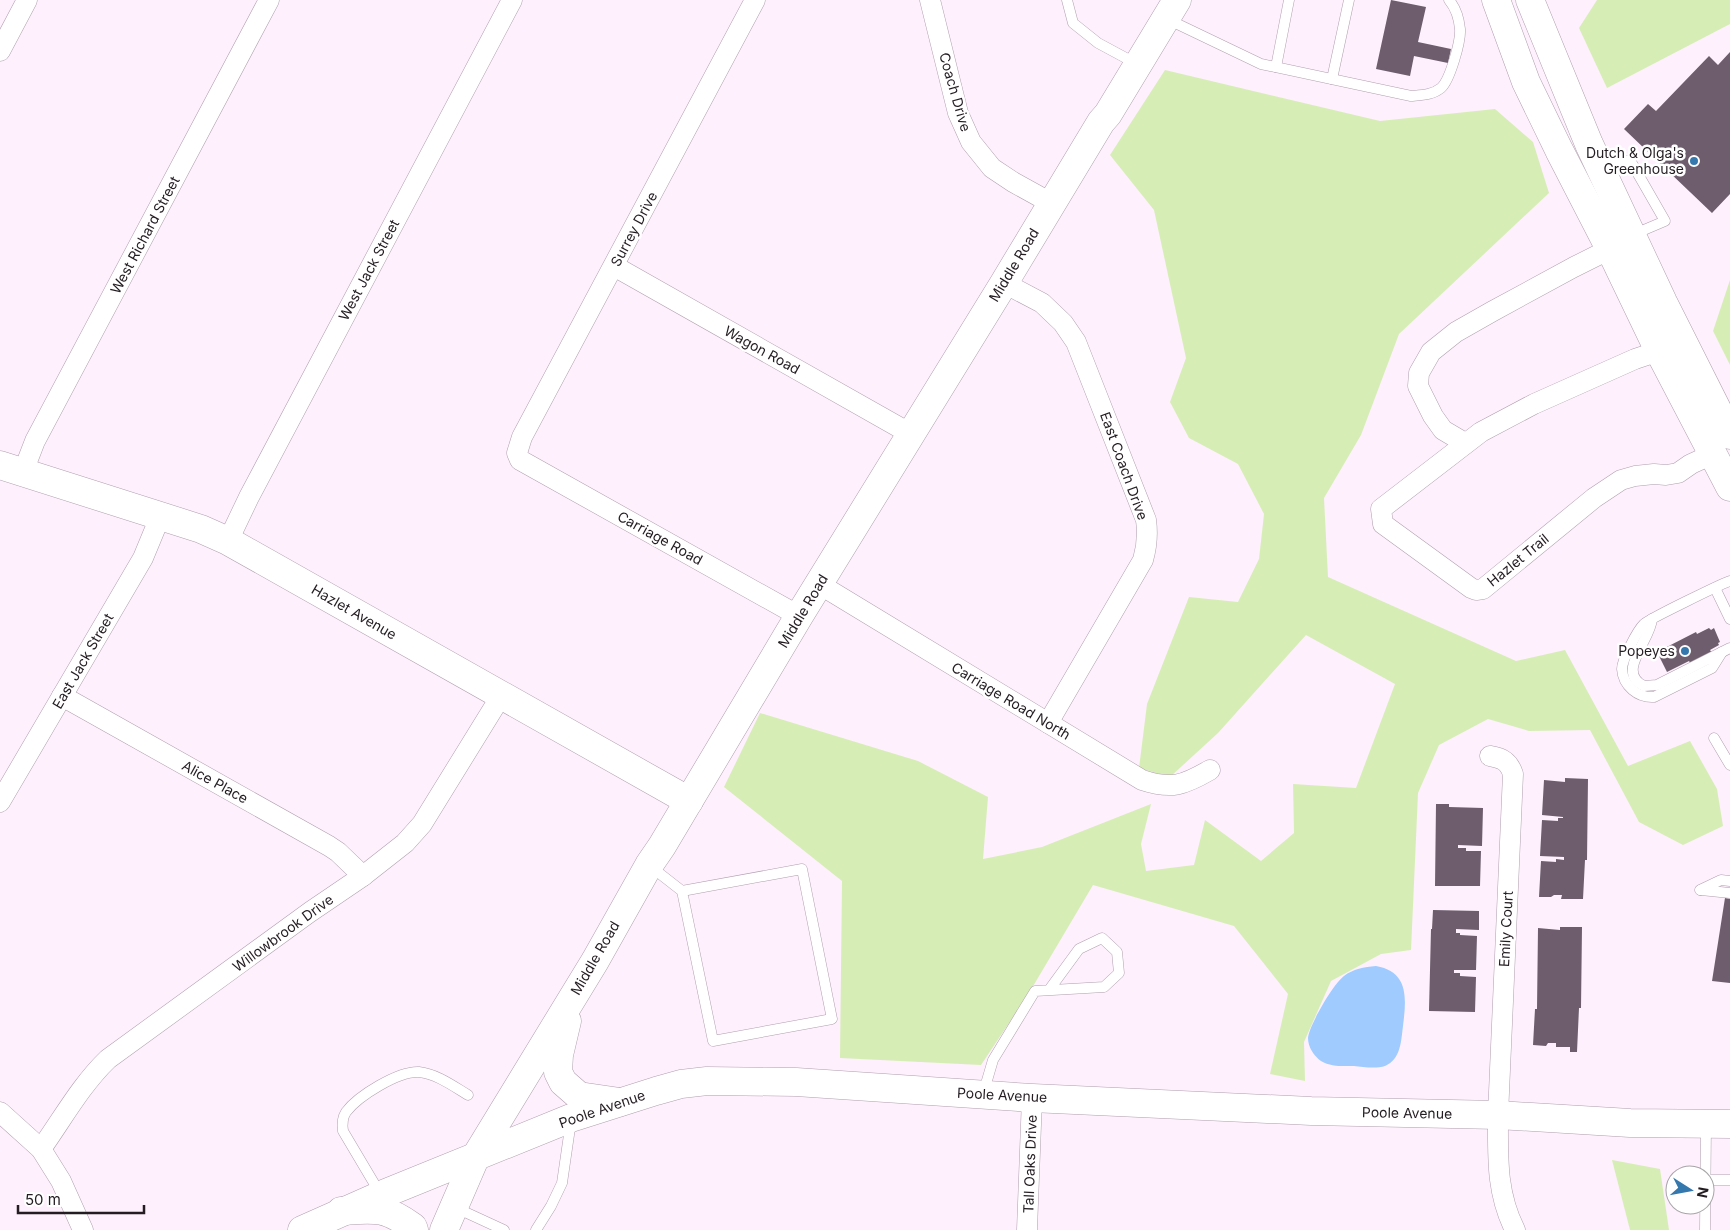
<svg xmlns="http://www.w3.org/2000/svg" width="1730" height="1230" viewBox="0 0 1730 1230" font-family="Inter,sans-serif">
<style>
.green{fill:#d7edb6}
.water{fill:#9fcbff}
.building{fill:#6e5e6d}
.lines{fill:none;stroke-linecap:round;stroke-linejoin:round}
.lane-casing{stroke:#b09faf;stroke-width:11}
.street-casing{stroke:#b09faf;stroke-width:21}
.secondary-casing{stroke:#b09faf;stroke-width:29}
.primary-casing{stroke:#b09faf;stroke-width:29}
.highway-casing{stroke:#b09faf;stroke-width:29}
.lane{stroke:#fff;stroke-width:10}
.street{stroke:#fff;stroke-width:20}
.secondary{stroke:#fff;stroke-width:28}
.primary{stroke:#fff;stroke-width:28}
.highway{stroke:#fff;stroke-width:28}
.poi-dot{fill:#3478ad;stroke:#fff;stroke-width:2}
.labels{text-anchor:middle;stroke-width:5;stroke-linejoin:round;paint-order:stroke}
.street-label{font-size:14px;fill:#231d22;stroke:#fff}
.poi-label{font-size:14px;fill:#231d22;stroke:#fff;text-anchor:end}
</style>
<rect width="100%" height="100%" fill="#fef0fd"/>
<g class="green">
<path d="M1597,0H1730V24L1607,88L1579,28Z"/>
<path d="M1165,70L1380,121L1495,109L1533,142L1549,193L1399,334L1361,435L1324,498L1328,577L1516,661L1565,650L1628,766L1690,741L1717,789L1723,826L1683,845L1639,822L1590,730L1529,731L1488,719L1439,745L1418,793L1411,950L1381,954L1331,981L1304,1042L1305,1081L1270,1074L1288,994L1234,926L1093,885L1029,993L981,1065L840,1058L842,881L724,787L760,713L918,761L988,797L983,859L1042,847L1151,804L1141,844L1146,871L1194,865L1205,820L1261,861L1294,833L1293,784L1356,788L1395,684L1306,635L1218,733L1170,777L1139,768L1147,704L1189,597L1238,602L1259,559L1264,514L1238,464L1189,438L1170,402L1186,358L1154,210L1110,155Z"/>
<path d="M1730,280V365L1713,331Z"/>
<path d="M1612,1160L1660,1169L1669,1230H1630Z"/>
</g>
<path class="water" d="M1376,966C1410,972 1406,1000 1403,1026C1401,1041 1401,1059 1385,1066C1376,1069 1363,1067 1354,1066C1342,1066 1331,1067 1321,1061C1314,1056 1308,1047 1308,1038C1309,1026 1333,984 1344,976C1353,969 1364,967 1376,966Z"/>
<g class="building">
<path d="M1391,0L1426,7L1418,42L1451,49L1448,63L1414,56L1410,76L1376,69Z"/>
<path d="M1730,52V194L1712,213L1624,129L1648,104L1656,111L1709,56L1718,65Z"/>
<path d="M1709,628L1711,630L1714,628L1720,642L1718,643L1719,645L1710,650L1712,653L1691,664L1689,661L1667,672L1657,652L1696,632L1697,634Z"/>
<path d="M1565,778L1588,779L1587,860H1585L1583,899H1561L1562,895H1554L1551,897H1539L1541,861L1556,862V859L1564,860V857L1540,856L1542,820L1558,821V818H1563V817L1542,815L1544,780L1565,782Z"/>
<path d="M1436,804H1449V807L1483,808L1482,846L1458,845V848H1466V851H1481L1480,886H1435Z"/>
<path d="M1725,898L1730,899V983L1712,981Z"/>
<path d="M1433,910L1479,911V930L1456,929V933H1460V935L1477,936L1476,970H1454V973H1460V976L1476,977L1475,1012L1429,1011L1431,929H1432Z"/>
<path d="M1560,927H1582L1581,1008H1579L1577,1052H1570V1047H1556V1043H1548L1546,1046L1533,1045L1535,1009H1537L1538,928L1560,930Z"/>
</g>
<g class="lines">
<g class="lane-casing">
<g id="lane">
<path d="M1067,0L1073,23L1098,43L1137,64"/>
<path d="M1167,19L1261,64L1411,96C1423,95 1432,95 1441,88C1450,80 1461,41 1460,29C1459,19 1455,7 1449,0"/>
<path d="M1276,67L1289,0"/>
<path d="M1332,79L1349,0"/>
<path d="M1601,167L1630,160L1665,221L1632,235"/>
<path d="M1715,588L1730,619"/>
<path d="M1652,619C1651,640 1615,672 1644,686L1657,685L1730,648"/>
<path d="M1722,652L1712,668L1654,697C1638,698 1623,686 1622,669C1622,660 1637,631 1644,624C1647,620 1723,583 1730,581"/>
<path d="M1714,738L1730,765"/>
<path d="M650,866L682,891L713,1041L832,1019L802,869L682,891"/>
<path d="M1700,890L1721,880L1730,881"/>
<path d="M1701,890L1730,893"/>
<path d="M983,1094L993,1060L1035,991L1104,987L1119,973L1117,952L1102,938L1079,949L1049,990"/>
<path d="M1706,1180H1730"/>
<path d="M381,1195L343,1131C342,1124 342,1118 346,1112C358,1096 398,1071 419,1072C437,1074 453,1086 468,1095"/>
<path d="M454,1207L504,1230"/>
<path d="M536,1230L551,1206L562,1183L571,1121"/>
<path d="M1705,1230L1706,1124"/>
</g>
</g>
<g class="street-casing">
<g id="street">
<path d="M755,0L522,437L517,453L520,460L799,616"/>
<path d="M930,0L958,113L971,142L992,168L1013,182L1051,203"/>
<path d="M0,51L27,0"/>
<path d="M614,266L911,434"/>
<path d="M1004,283L1042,303L1063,323L1076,342L1146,520C1148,534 1147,546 1143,560L1048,723"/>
<path d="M1659,351L1635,359L1534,404L1481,432L1381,509L1383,524L1471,588L1476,590L1483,589L1594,498L1621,480L1635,476L1654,474L1666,475L1678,473L1691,464L1713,454"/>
<path d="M1465,443L1443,430L1433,416L1418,386L1419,373L1431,352L1456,332L1493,311L1574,267L1610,249"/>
<path d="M23,472L35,441L269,0"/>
<path d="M228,541L249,497L512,0"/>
<path d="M819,584L1142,780C1172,790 1184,785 1210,770"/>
<path d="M62,696L329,846L338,852L363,876"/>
<path d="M1490,756C1503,758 1509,762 1513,774L1498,1115C1498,1157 1496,1192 1515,1230"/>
<path d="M0,802L143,558L160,517"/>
<path d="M0,1112L41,1149L61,1181L83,1230"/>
<path d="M41,1149C63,1118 81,1085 108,1059L310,912L363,876L405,843L422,824L501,696"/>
<path d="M1027,1230L1032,1098"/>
</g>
</g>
<g class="secondary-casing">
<g id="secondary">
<path d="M0,465L201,529L228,541L689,801"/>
<path d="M302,1230L381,1195L571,1118L656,1091L681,1084L707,1081L796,1082L1032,1098L1311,1111L1498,1115L1630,1123L1730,1124"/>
</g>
</g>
<g class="primary-casing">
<g id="primary">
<path d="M567,1021L559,1055L558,1072L563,1082L579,1096L620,1102"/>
<path d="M341,1211C375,1209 384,1206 413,1227L414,1230"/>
<path d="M444,1230L476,1156L595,961L649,865L662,846L799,616L1004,283L1101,122L1108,114L1177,0"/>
</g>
</g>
<g class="highway-casing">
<g id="highway">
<path d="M1496,0L1526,82L1559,150L1610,249L1659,351L1730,487"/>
<path d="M1530,0L1589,144L1663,302L1730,435"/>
</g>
</g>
<use href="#lane" class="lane"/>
<use href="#street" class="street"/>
<use href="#secondary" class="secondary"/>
<use href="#primary" class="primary"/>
<use href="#highway" class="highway"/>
</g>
<g class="poi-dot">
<circle cx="1694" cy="161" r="5"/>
<circle cx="1685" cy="651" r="5"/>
</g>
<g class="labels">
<g class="street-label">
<text transform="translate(955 92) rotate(74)" y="5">Coach Drive</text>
<text transform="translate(634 229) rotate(-62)" y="5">Surrey Drive</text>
<text transform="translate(145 235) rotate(-62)" y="5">West Richard Street</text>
<text transform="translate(1014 265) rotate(-59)" y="5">Middle Road</text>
<text transform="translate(369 270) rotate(-62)" y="5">West Jack Street</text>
<text transform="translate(762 350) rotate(29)" y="5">Wagon Road</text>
<text transform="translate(1124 466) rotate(70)" y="5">East Coach Drive</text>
<text transform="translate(660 538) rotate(29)" y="5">Carriage Road</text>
<text transform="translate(1518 560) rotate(-39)" y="5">Hazlet Trail</text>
<text transform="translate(803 611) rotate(-59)" y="5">Middle Road</text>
<text transform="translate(354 612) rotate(30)" y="5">Hazlet Avenue</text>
<text transform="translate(83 661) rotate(-60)" y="5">East Jack Street</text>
<text transform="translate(1011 701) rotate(31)" y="5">Carriage Road North</text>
<text transform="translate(215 782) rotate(29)" y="5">Alice Place</text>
<text transform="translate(1506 929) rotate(-87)" y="5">Emily Court</text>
<text transform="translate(283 933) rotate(-36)" y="5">Willowbrook Drive</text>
<text transform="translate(595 958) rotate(-60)" y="5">Middle Road</text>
<text transform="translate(1002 1095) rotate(3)" y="5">Poole Avenue</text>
<text transform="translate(602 1109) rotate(-19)" y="5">Poole Avenue</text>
<text transform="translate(1407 1113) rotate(1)" y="5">Poole Avenue</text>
<text transform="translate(1030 1164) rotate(-88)" y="5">Tall Oaks Drive</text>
</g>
<g class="poi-label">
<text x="1684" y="158">Dutch &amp; Olga's<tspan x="1684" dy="16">Greenhouse</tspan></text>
<text x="1675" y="656">Popeyes</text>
</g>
</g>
<g transform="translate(1690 1190) rotate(101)"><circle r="24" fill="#ffffff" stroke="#a7a5a7"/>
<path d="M0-4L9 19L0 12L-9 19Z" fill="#3478ad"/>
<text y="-8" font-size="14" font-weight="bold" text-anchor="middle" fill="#231d22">N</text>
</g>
<path d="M18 1205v8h126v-8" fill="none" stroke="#231d22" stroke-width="2.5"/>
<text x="25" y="1205" font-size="15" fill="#231d22" stroke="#ffffff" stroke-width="4" paint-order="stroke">50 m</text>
</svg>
